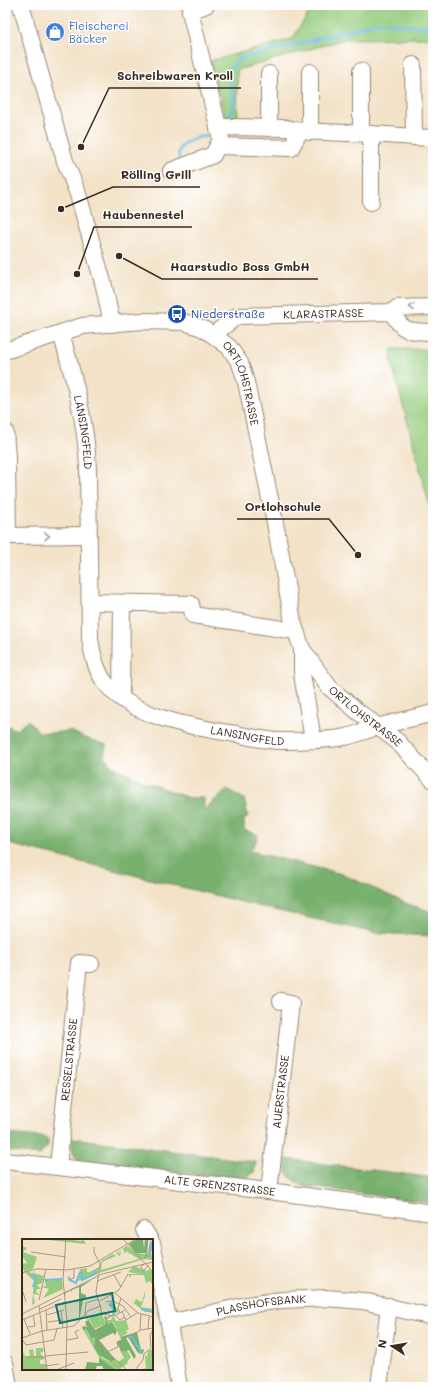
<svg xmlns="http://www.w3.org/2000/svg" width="438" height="1392" viewBox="0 0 438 1392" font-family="Mali,sans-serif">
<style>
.green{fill:#96cc7e;stroke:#687b4e}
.forest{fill:#78b06d;stroke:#5a6d46}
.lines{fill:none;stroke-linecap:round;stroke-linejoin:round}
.stream{stroke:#6fbbe9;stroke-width:3}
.minor-casing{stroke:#978672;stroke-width:18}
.minor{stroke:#fff;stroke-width:16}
.oneway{stroke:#a79f9a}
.labels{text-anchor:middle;stroke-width:3;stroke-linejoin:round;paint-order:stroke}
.shop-label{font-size:11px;fill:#366cbe;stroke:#fff;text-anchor:start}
.transit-label{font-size:11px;fill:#164399;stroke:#fff;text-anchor:start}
.street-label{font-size:11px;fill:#3b2a1e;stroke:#fff}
.inset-river{fill:none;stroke:#6fbbe9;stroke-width:2}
.inset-road{fill:none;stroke:#a99883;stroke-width:1}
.view{fill:#0f766e;fill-opacity:0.15;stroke:#0f766e;stroke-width:2}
.inset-edge{fill:none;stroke:#3b2a1e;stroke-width:2}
.leader{fill:none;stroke:#3b2a1e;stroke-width:1.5}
.callout-dot{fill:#3b2a1e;stroke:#fff;stroke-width:1.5}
.callout-label{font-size:12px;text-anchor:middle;font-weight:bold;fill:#3b2a1e;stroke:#fff;stroke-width:3;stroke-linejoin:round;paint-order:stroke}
</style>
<rect width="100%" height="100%" fill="#fff"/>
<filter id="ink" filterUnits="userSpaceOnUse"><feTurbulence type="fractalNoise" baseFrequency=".025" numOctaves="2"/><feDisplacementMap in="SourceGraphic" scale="8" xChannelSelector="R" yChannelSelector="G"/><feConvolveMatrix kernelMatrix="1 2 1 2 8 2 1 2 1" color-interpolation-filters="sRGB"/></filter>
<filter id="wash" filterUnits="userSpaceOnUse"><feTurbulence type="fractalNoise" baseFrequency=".012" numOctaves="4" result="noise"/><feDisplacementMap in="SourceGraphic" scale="16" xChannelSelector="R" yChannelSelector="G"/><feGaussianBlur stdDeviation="0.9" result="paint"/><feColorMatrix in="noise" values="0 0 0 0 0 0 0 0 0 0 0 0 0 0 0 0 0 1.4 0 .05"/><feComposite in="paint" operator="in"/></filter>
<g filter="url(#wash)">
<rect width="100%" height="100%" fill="#f3e2c7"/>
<g class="green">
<path d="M314,5H433V38L345,39L237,70L238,122H231L225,118L210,61L292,39Z"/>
<path d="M392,349H433V519L391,360Z"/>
</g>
<g class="forest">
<path d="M28,720L39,732L51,733L70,731L88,739L107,745L104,754L111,765L140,780L189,798H204V810L227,789L244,799L248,817L244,820V830L258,835L256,842L250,851L342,874L408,904L433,912V936L376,933L270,909L5,843V725L17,730Z"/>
<path d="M5,1134L43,1137L48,1139V1146L40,1155L5,1151Z"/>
<path d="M72,1138L256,1162L254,1172L246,1179L79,1161C71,1154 71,1147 72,1138Z"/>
<path d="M286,1159L428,1177L432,1203L303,1186C289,1178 285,1176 286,1159Z"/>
</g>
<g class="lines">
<g class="stream">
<path d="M227,121L232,109L234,98L228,74L235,63L240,58L261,54L379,22L433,28"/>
<path d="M179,161C179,158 178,154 179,151C183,139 200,137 210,135L213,130"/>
</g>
</g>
</g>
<g filter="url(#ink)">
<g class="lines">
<g class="minor-casing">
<g id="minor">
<path d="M21,5L65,161L78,194L104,286L112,324"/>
<path d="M413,65L414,137"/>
<path d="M361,71V133"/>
<path d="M310,72V132"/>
<path d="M218,128L225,127L286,128L300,131L371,134L430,138L433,140"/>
<path d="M269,128V74"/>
<path d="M371,134V202"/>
<path d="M218,146L291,148L300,131"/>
<path d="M171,171L213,155L221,139L190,11L206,5"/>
<path d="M392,312C403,334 411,331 433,332"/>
<path id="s1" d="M61,333C74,379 86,420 88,468L90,638C92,653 95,668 104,681C128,717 197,728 236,734C251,737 266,741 281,741C302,741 325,741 345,737C356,735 366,730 377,727C395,722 414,718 433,713"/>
<path id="s2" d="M213,335L237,316L392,312L397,308L433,307"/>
<path id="s3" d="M5,351L82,326L143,321L184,322L202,328L213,335L229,347L240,363L246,382L275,523L293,622L302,649L329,687L357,711L397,741L433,780"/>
<path d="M5,431L7,457L8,536L89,535"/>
<path d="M90,602L191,604L193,615L295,631"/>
<path d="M302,649V674L313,740"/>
<path d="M121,697L122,603"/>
<path id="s4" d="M5,1161L269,1191L433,1213"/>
<path id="s5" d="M58,1167L79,963L91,964"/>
<path id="s6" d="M269,1191L291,1003L281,1001"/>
<path d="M144,1230L150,1240"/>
<path d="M152,1243L169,1323L179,1387"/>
<path id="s7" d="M169,1323L247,1305L282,1300L325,1298L363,1301L433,1317"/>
<path d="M5,1363L9,1387"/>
<path d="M379,1387L389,1306"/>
</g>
</g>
<use href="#minor" class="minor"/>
</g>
<defs><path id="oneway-chevron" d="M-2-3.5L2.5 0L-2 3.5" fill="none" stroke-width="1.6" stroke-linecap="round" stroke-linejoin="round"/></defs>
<g class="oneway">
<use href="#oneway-chevron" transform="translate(412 307) rotate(179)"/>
<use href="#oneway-chevron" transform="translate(47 536) rotate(-1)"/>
</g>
</g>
<defs>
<g id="shop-disc" transform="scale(1)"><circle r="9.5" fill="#3f7fe0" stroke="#fff"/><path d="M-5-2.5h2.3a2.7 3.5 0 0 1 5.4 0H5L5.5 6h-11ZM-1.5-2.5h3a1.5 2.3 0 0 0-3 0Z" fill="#fff"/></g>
<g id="bus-disc" transform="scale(1)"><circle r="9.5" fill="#1a4fb4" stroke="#fff"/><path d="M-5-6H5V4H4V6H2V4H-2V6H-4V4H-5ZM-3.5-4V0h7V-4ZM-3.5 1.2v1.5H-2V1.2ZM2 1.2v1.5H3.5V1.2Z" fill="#fff"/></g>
</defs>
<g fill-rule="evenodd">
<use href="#shop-disc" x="55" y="32"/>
<use href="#bus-disc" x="177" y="314"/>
</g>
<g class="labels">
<g class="shop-label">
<text x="69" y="30">Fleischerei<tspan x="69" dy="13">Bäcker</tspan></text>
</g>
<g class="transit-label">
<text x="191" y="318">Niederstraße</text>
</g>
<g class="street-label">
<text dy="4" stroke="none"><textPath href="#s2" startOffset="117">KLARASTRASSE</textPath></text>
<text dy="4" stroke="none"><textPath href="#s3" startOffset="274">ORTLOHSTRASSE</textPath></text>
<text dy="4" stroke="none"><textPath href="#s1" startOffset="102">LANSINGFELD</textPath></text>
<text dy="4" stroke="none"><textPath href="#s3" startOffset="641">ORTLOHSTRASSE</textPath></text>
<text dy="4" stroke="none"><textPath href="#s1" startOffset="511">LANSINGFELD</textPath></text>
<text dy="4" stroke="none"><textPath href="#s5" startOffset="108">RESSELSTRASSE</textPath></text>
<text dy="4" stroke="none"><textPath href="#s6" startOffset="100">AUERSTRASSE</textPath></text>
<text dy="4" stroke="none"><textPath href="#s4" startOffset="216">ALTE GRENZSTRASSE</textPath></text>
<text dy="4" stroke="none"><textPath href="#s7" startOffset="94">PLASSHOFSBANK</textPath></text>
</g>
</g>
<g transform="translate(22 1239)">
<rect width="131" height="131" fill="#f3e2c7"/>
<path d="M47,0L59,2L61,0L64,5L72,6L26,1ZM129,0L131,9L128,15L131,21L122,20L77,34L79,22L91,15L94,17L80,23L79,31L117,20L104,12L103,15L101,10L94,15L95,17H97V16H96L95,15L99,13V16L98,14V17H95L94,14L105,7L114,14L124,15V19ZM0,7L5,9L1,13L15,18L11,30L2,33L0,25L5,24L0,17ZM112,27L125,32L128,30L131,34V46L128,42L124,44L122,36H109L108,39L106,35H117L106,33ZM77,28L76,34L56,42L58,30L65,29V33H68ZM12,31V34L22,37L20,44L15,46L19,50H15L14,53L18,56L11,55L13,64L10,66L12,42L3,33L7,32L10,36ZM22,39L29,42L40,40L41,50L21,59L27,50L19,48L24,47ZM131,51L123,52V57L119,68L131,70V73H123L105,59L112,64L114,60L120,63L123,52ZM89,63L95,69L97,74L95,73L91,77L94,82L104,81L107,90L104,92L106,94L98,98L91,83L85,85L84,81H89L91,77V69L87,65ZM79,73L84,85L72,90L67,79ZM58,85L60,88L64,86L63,89L68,98H73L72,108L80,119L88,123L93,120L96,123L102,119L99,113L105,111L109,118L105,123L106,124L96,131L78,120ZM14,109H21L22,112L18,114L23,120L18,121V125H24L25,131H0V111L3,117H8L7,111L11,110L12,117H14ZM131,110V131H119L124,129L123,116L125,118L126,112Z" fill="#96cc7e"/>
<path d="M115,0H121L122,10L123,0L126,1L125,12L124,19L122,20L124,14H114L107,5ZM70,41L59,48V54L64,56V60L61,61L57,84V48L50,51V54L49,51L44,54V57L43,53ZM82,77L87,79L86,77H90L84,81L86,85L90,83L95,92L93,96L91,94L77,101L93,120L89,123L77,116L72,108L73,98L69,99L64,90L61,91L60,88H65L63,83L66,81L73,91L84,85ZM115,93L119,111L122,110L121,115L116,114L106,98L104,99L114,117L112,120L107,111L99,113L95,103L100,101L98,98ZM77,119L95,131H82L80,127H75L73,131H63L65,123L77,124Z" fill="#78b06d"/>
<path class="inset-river" d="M128,16L129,3M60,33V41L75,34M9,35L14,39L11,48M46,40L54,44L58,33M23,41L40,40M87,65L92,70L91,76M119,70L131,73M107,98H110L120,114"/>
<path class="inset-road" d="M101,0L131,33M126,0L124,17H130M9,13L44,18M122,25L119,28L121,32L127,26M0,34L14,30L45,31L68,27L114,0M92,36L99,48M46,37L48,40L52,39V30M75,42L99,33M0,50L4,63M93,54L116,74L131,78M77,60L64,64L63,74L79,107L105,131M17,61L24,30M78,62L97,51L106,35M84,63L91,62L101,67L109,78M78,66L80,76L81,73M17,67L25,131M18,70L39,60M24,71L25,91M39,72L41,89M100,73L104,81L115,74M98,74L96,69L99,59M0,75L80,35L131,23M81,75L92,77L103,71M25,76L42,71M93,76L98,81L103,78M2,80L8,95M0,81L43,63M26,83L41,81M6,88L13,87L11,76M126,90L127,78M118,91L119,75M0,99L20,92L52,87L66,72L78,67L74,53L78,25L72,13V8M0,100L4,106L32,101L35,90M45,101L56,99L53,93L57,91M85,113L96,108L95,103L119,91L131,89M23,117L66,113M6,118H23M24,127L37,125M34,131L52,124M44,131L45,82L41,40L44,0M113,131L121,121L122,115L129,109L128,96L131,91"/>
<path class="view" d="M90,54L93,72L38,84L34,66Z"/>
<rect width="131" height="131" class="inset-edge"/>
</g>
<path class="leader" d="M81 147L109 88H241M61 209L113 187H200M77 274L94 227H192M119 256L162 279H318M358 555L329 519H237"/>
<g class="callout-dot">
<circle cx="81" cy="147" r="4"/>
<circle cx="61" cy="209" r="4"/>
<circle cx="77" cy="274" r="4"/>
<circle cx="119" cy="256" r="4"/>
<circle cx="358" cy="555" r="4"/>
</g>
<g class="callout-label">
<text x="175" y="80">Schreibwaren Kroll</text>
<text x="156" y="179">Rölling Grill</text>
<text x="143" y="219">Haubennestel</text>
<text x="240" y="271">Haarstudio Boss GmbH</text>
<text x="283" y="511">Ortlohschule</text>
</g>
<rect width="438" height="1392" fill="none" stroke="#fff" stroke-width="20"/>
<g transform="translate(392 1346) rotate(282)" stroke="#ffffff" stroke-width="3" paint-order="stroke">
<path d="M0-3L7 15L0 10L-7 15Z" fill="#3b2a1e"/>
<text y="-6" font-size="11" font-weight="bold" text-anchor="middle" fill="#3b2a1e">N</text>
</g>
</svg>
